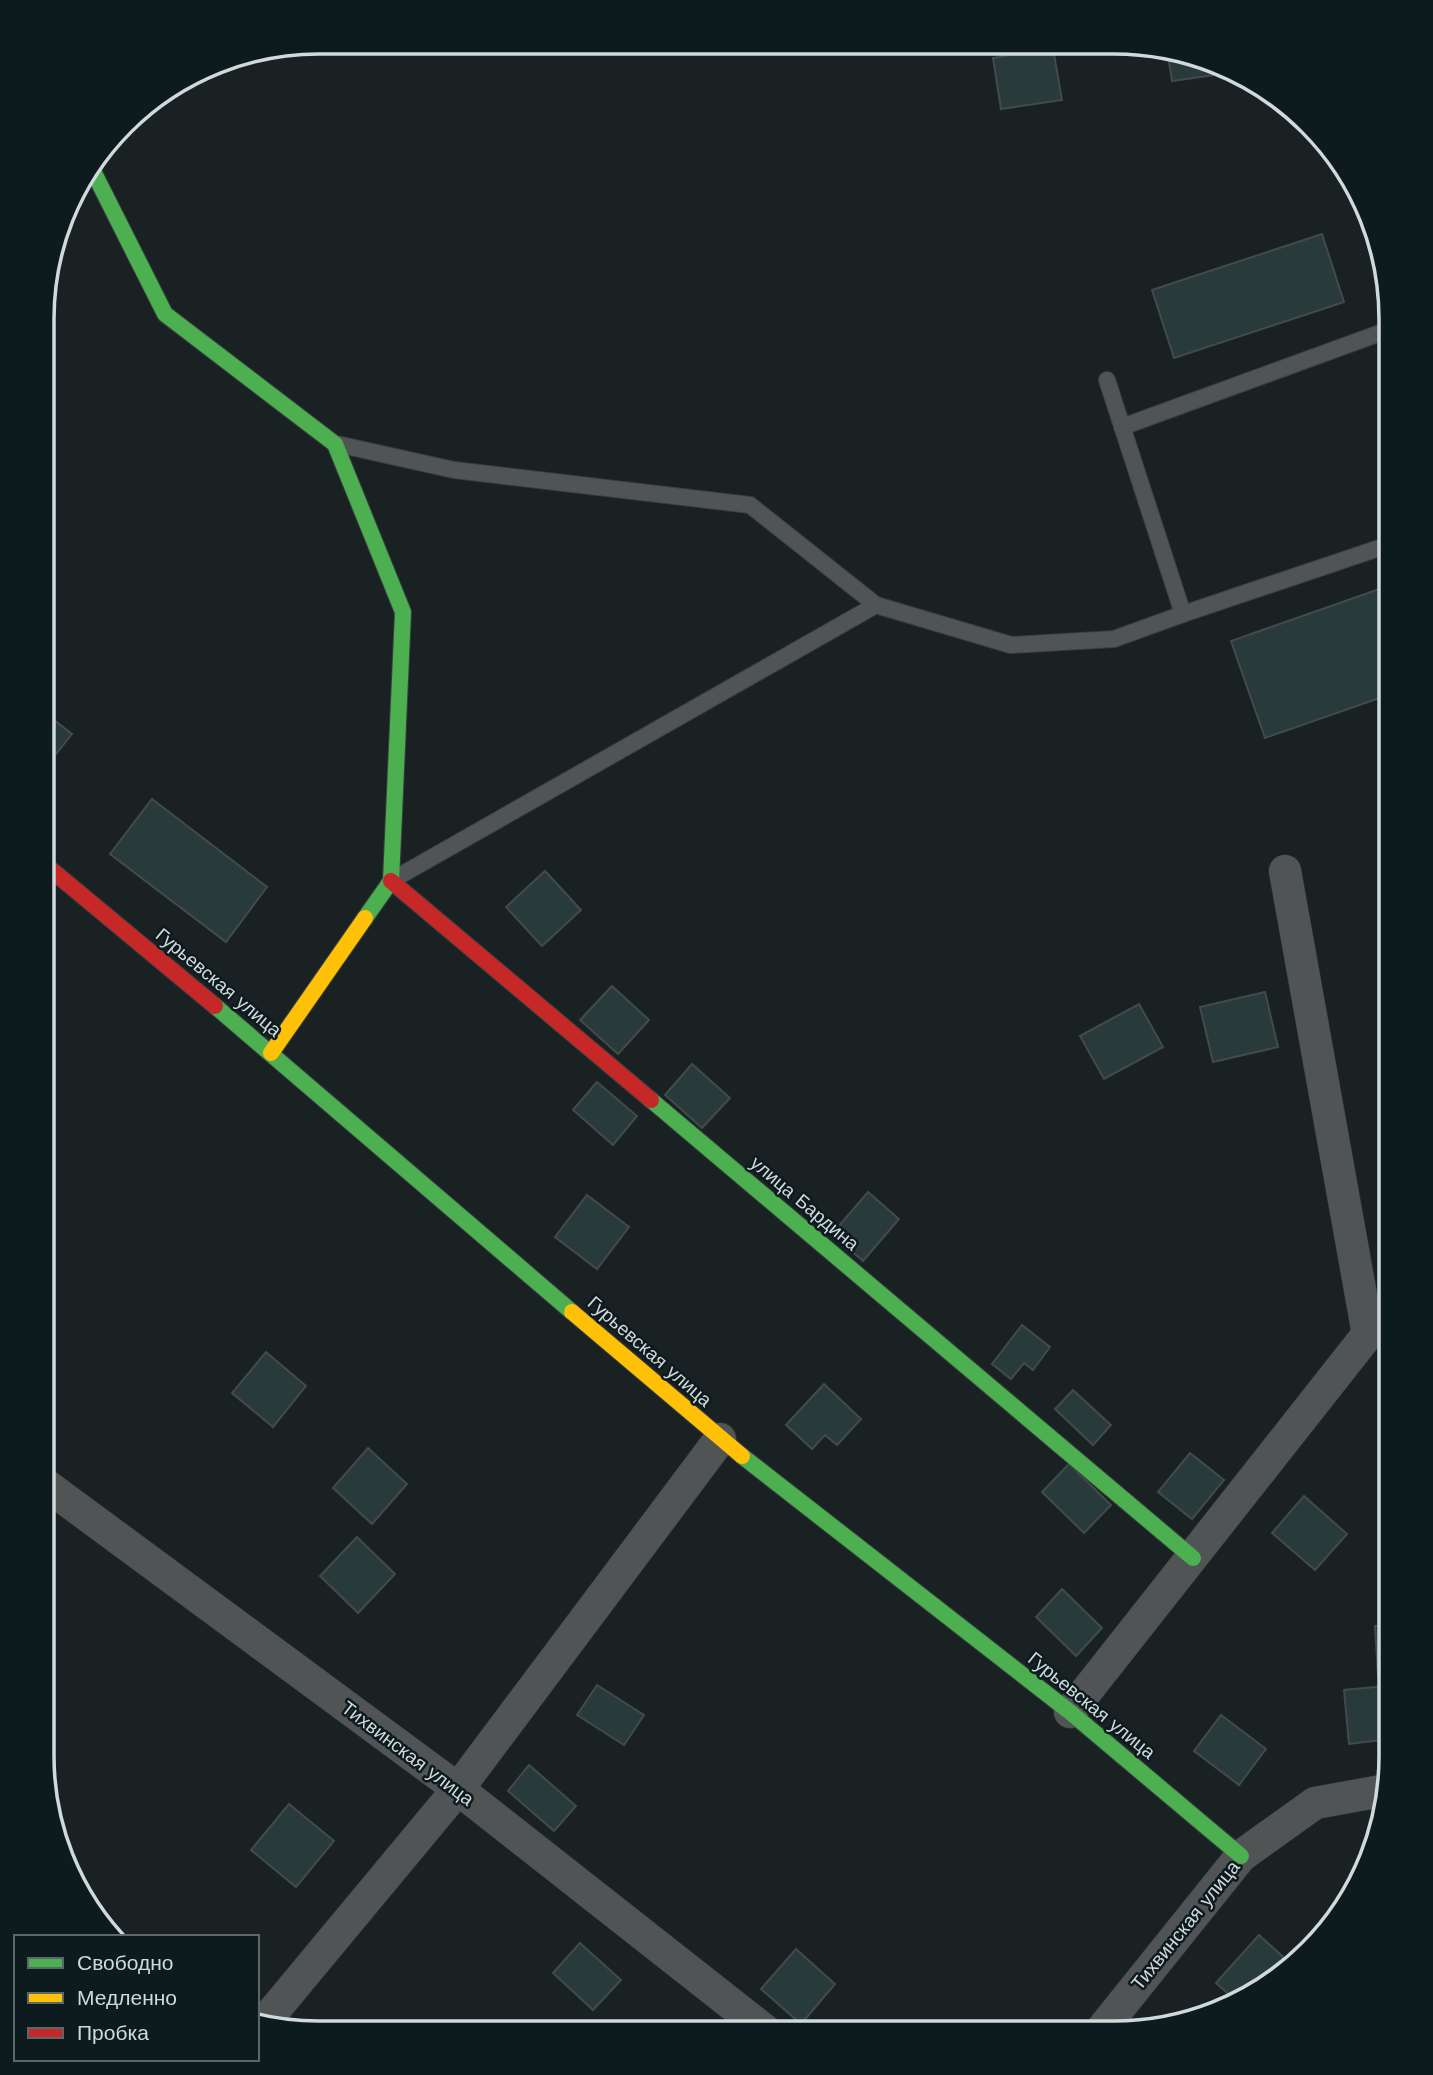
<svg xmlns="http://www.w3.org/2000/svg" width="1433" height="2075" viewBox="0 0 1433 2075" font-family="'Work Sans',sans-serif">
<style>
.building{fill:#293a3a;stroke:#444a4a;stroke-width:2}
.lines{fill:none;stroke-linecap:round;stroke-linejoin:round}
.lane-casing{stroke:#383e40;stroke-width:18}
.street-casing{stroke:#383e40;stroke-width:33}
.fast-casing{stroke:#383e40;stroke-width:18}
.slow-casing{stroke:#383e40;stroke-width:18}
.jam-casing{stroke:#383e40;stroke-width:18}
.lane{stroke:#515455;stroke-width:16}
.street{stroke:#515455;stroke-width:32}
.fast{stroke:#4caf50;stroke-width:16}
.slow{stroke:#ffc107;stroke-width:16}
.jam{stroke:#c62828;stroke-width:16}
.labels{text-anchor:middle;stroke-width:5;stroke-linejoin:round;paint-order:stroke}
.street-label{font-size:19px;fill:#d0d9db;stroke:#0d1b1e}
.rim{fill:none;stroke:#d0d9db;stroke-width:3.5}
</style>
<rect width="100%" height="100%" fill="#1a2123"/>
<g class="building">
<path d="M1053,48L1062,100L1001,109L993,58Z"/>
<path d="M1167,49L1220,63L1236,72L1172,81Z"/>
<path d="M1322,234L1344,302L1174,358L1152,290Z"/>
<path d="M1391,585V694L1265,738L1231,641Z"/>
<path d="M44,712L72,734L44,769Z"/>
<path d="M152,799L267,887L226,942L110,854Z"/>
<path d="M545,871L581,910L542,946L506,907Z"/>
<path d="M612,986L649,1020L618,1054L580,1020Z"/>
<path d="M1265,992L1278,1047L1213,1062L1200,1007Z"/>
<path d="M1139,1004L1163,1047L1104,1079L1080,1036Z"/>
<path d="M692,1064L730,1098L702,1128L665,1095Z"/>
<path d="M597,1082L637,1116L613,1145L573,1110Z"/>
<path d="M868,1192L899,1219L863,1261L832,1234Z"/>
<path d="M587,1195L629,1227L597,1269L555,1237Z"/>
<path d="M1022,1325L1050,1347L1033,1370L1024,1363L1011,1379L992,1364Z"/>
<path d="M266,1352L306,1386L273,1427L232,1393Z"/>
<path d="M824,1384L861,1419L837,1445L825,1435L812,1449L786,1425Z"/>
<path d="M1073,1390L1111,1425L1093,1445L1055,1409Z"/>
<path d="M368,1448L407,1484L372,1524L333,1488Z"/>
<path d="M1190,1453L1224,1480L1192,1519L1158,1492Z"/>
<path d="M1069,1464L1111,1505L1084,1533L1042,1492Z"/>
<path d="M1304,1496L1347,1534L1315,1570L1272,1533Z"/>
<path d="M357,1537L395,1574L358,1613L320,1576Z"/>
<path d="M1062,1589L1102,1628L1076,1656L1036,1617Z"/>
<path d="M1390,1625V1675H1378L1375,1626Z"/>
<path d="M597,1685L644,1715L624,1745L577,1715Z"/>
<path d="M1386,1686L1390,1739L1349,1744L1344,1690Z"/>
<path d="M1221,1715L1266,1749L1239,1785L1194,1751Z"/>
<path d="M529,1765L576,1806L554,1831L508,1791Z"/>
<path d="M289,1804L334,1841L296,1887L251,1850Z"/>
<path d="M1259,1935L1291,1964L1281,1975L1238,2003L1216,1983Z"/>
<path d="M580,1943L621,1980L593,2010L553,1973Z"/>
<path d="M796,1949L835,1984L801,2024L761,1989Z"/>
</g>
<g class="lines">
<g class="lane-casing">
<g id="lane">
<path d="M1122,427L1391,329"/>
<path d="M337,444L454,470L750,505L876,605L1011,645L1114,639L1183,614L1107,380"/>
<path d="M1183,614L1391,544"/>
<path d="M394,879L876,605"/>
</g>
</g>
<g class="street-casing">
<g id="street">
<path d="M42,1482L458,1789L767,2032"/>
<path d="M1070,1712L1368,1334L1285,871"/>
<path d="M262,2025L458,1789L720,1439"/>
<path d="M1099,2033L1241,1856L1315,1803L1387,1790"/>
</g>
</g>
<g class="fast-casing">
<g id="fast">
<path d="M91,167L165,314L335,444L403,612L391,881L365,918"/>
<path d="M215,1006L572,1312"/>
<path d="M651,1100L1193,1558"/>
<path d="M742,1456L1070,1712L1241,1856"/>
</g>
</g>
<g class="slow-casing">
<g id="slow">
<path d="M271,1053L365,918"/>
<path d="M572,1312L742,1456"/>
</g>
</g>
<g class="jam-casing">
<g id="jam">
<path d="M43,863L215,1006"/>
<path d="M391,881L651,1100"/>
</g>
</g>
<use href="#lane" class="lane"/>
<use href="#street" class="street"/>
<use href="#fast" class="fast"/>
<use href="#slow" class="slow"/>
<use href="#jam" class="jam"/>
</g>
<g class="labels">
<g class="street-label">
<text transform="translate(219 982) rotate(40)" y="7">Гурьевская улица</text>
<text transform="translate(805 1203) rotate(40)" y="7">улица Бардина</text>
<text transform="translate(650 1351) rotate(41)" y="7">Гурьевская улица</text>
<text transform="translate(1092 1705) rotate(39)" y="7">Гурьевская улица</text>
<text transform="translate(408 1753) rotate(37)" y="7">Тихвинская улица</text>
<text transform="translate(1185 1925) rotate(-51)" y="7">Тихвинская улица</text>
</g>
</g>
<path d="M0 0H1433V2075H0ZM319 54H1114A265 265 0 0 1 1379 319V1756A265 265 0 0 1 1114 2021H319A265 265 0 0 1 54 1756V319A265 265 0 0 1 319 54Z" fill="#0d1b1e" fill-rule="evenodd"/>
<path class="rim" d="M319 54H1114A265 265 0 0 1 1379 319V1756A265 265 0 0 1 1114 2021H319A265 265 0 0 1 54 1756V319A265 265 0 0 1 319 54Z"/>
<rect x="14" y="1935" width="245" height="126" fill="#0d1b1e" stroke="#5b676a" stroke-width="2"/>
<rect x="28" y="1958" width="35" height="10" fill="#4caf50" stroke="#5b676a" stroke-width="2"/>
<text x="77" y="1970" font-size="21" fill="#d0d9db">Свободно</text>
<rect x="28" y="1993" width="35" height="10" fill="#ffc107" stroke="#5b676a" stroke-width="2"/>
<text x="77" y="2005" font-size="21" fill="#d0d9db">Медленно</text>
<rect x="28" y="2028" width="35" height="10" fill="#c62828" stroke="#5b676a" stroke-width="2"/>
<text x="77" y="2040" font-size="21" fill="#d0d9db">Пробка</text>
</svg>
